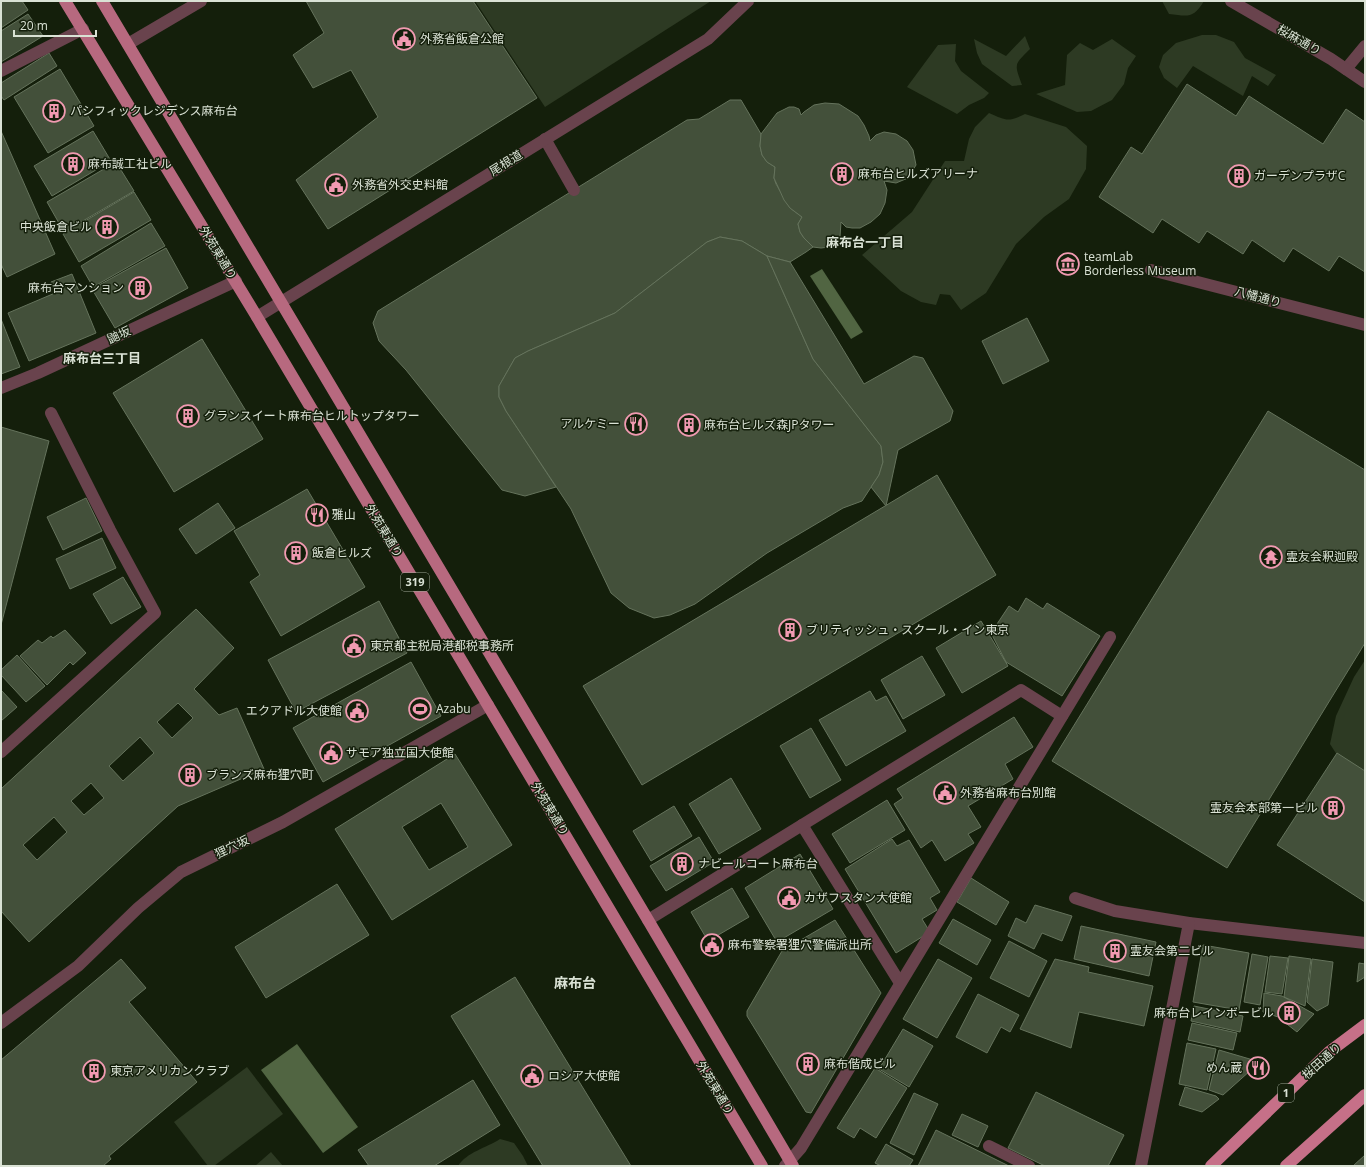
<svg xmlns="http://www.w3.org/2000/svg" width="1366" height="1167" viewBox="0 0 1366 1167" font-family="'Open Sans','Noto Sans JP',sans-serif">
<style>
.green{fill:#2d3a23}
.water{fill:#516542}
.building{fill:#43503a;stroke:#65735c;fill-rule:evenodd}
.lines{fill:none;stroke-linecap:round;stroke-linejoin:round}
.service{stroke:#69434d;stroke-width:12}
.minor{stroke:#69434d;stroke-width:12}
.tertiary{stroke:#69434d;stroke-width:12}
.primary{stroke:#b7697f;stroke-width:12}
.trunk{stroke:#c67088;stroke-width:12}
.labels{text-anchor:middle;stroke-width:3;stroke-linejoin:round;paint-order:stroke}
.shield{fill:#141f0b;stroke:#9fa898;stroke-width:1}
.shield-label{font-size:11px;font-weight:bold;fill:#dae2d5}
.poi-label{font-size:12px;fill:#dae2d5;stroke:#141f0b;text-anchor:start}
.street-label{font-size:12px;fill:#dae2d5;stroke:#141f0b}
.neighbourhood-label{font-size:13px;font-weight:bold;fill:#dae2d5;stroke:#141f0b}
.quarter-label{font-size:14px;font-weight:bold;fill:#dae2d5;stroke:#141f0b}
</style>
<rect width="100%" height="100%" fill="#141f0b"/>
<g class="green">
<path d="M475,1H711L545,107Z"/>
<path d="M1162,1H1204C1193,19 1188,16 1169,14Z"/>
<path d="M1202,35H1216L1234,42L1245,58L1276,75L1268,86L1252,76L1243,96L1193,66L1177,88L1164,78L1159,67L1163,55L1176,43Z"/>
<path d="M1025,36L1030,49C1014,65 1014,63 1022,85L1012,86L982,64L977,53L974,39L1006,56Z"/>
<path d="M1112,39L1136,56L1128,68L1124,84L1112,100L1091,111L1077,112L1036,94L1065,85L1067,55L1080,43L1093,50Z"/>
<path d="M956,44L955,61L961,71L989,93L984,98L969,105L957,114L907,87L938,45Z"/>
<path d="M989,113C1007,121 1008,122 1025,114L1066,127L1087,146L1086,169L1069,199L1044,217L1016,244L986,293L961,310L950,295L940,294L936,305L921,302L901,291L862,255L912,212L945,161H964L969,139L975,127Z"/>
<path d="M1365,660V774L1339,758L1330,744L1336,716L1354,677Z"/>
<path d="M247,1067L283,1114L214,1166H208L174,1122Z"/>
<path d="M500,1139L514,1143L523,1156L528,1166H458C467,1152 486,1148 500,1139Z"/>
<path d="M271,1152L283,1166H255Z"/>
</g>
<g class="water">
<path d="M822,269L863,332L851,339L810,276Z"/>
<path d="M297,1044L358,1127L323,1153L261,1070Z"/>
</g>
<g class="building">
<path d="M1,1H22L28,10L1,28Z"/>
<path d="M306,1H473L537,98L328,229L296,180L378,117L351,70L313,88L293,55L324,33Z"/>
<path d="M28,14L43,36L1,62V31Z"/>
<path d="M49,53L57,66L4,100L1,96V83Z"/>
<path d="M60,69L94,126L48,153L14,97Z"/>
<path d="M1187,84L1236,116L1249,96L1323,144L1346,109L1365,122V272L1339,256L1329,271L1293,248L1284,262L1252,240L1243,254L1207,231L1199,243L1162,219L1153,233L1099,197L1131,147L1142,154Z"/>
<path d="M730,100H741L761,134L760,146L762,155L767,162L775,167L774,178L776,184L790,208L802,217L798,224L800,232L804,238L813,247L806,252L790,262L767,256L742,241L720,237L707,242L615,313L528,351L515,358L499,386V397L506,411L556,487L525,496L502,490L406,370L379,341L373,323L378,311L687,120L699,119Z"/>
<path d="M825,103L839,104L858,116L864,125L869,136L870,141L876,135L884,132L896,134L907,141L913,150L916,165L908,178L896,183L884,181L887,190L885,203L880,214L871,222L860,228H852L846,227L841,222L840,237L829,247L821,248L813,247L804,238L800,232L798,224L802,217L790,208L784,200L774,178L775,167L767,162L762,155L760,146L761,134L777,113L789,107H794L799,109L801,115L804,112L814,105Z"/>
<path d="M1,131L55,254L7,277L1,264Z"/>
<path d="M93,131L111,161L52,196L34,166Z"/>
<path d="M116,162L134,191L64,232L47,202Z"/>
<path d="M134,192L151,220L79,262L63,234Z"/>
<path d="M151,223L165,246L93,287L81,266Z"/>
<path d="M720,237L742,241L767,256L813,359L881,446L883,462L879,475L862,501L843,508L767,553L695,604L670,615L654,618L629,608L611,593L571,509L506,411L499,397V386L515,358L528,351L615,313L707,242Z"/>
<path d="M166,248L188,288L115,328L92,289Z"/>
<path d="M767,256L790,262L864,384L914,356L923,358L953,411L950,421L898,450L886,506L871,487L879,475L883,462L881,446L813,359Z"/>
<path d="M72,274L96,333L29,361L8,313L55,293L51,282Z"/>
<path d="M1027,318L1049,361L1003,384L982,341Z"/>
<path d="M1,319L20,367L1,374Z"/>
<path d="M202,339L263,439L174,492L113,393Z"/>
<path d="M1268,411L1365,470V643L1227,868L1052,761Z"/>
<path d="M1,427L49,441L1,625Z"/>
<path d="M937,475L996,575L642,785L583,686Z"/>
<path d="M307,489L365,587L281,636L250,582L260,575L234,531Z"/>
<path d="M86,498L102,531L63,550L47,517Z"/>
<path d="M218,503L235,528L196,554L179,529Z"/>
<path d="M102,538L116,568L70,589L56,559Z"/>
<path d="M123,577L141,607L111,624L93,594Z"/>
<path d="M1026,598L1043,609L1047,603L1100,636L1062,696L1006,662L991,633L1009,606L1018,612Z"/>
<path d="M379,601L407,653L296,712L268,660Z"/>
<path d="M196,609L234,648L194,689L219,715L237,708L264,769L178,806L29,942L1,911V789ZM178,703L193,718L172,738L157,722ZM140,737L154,753L123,781L109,766ZM91,783L104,798L84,815L71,801ZM54,817L67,832L37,860L23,845Z"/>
<path d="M981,621L1008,666L962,693L936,648Z"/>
<path d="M65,630L86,653L73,665L70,662L47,685L20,656L38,640L42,643L51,636L53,638Z"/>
<path d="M17,655L45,686L26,702L1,675V670Z"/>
<path d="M922,656L945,695L903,719L881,680Z"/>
<path d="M411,662L441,716L323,782L293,728Z"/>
<path d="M1,690L17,707L1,721Z"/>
<path d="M870,691L876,701L886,696L906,731L846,766L819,720Z"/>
<path d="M1014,717L1033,747L1005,764L1013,779L968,806L981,827L968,834L974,843L945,861L932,840L921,848L894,804L903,798L897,789Z"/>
<path d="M811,728L841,780L810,798L780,746Z"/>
<path d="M1337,753L1365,771V902L1277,845Z"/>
<path d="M455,754L512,845L392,920L335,829ZM441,803L468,847L429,870L402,827Z"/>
<path d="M731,778L761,829L719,854L689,804Z"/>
<path d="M887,800L905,830L850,863L832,834Z"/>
<path d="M674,806L692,836L651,861L633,831Z"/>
<path d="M699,837L714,862L666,891L650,866Z"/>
<path d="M892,839L897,846L909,840L940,892L930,898L937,910L922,919L930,932L896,953L845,869Z"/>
<path d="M800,854L833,909L777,942L745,888Z"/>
<path d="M971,878L1009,902L996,925L957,902Z"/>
<path d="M337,884L369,935L266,998L235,947Z"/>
<path d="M732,888L749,917L708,941L691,912Z"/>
<path d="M1035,905L1072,916L1062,941L1042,933L1034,949L1008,936L1016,918L1026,923Z"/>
<path d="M953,919L991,940L977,965L939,943Z"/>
<path d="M835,920L881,993L811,1113L806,1112L747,1016V1011L782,951Z"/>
<path d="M1081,926L1156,942L1149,976L1074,959Z"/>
<path d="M1009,941L1047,961L1029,997L990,978Z"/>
<path d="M1203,945L1249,953L1239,1010L1193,1002Z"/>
<path d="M1252,954L1268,957L1260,1005L1244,1002Z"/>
<path d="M1270,956L1288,958L1282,994L1265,992Z"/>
<path d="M1289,956L1311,959L1305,1006L1284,997Z"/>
<path d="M121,959L146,988L129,1002L197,1082L109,1156L111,1159L103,1166H1V1060Z"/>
<path d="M938,959L972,978L937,1038L903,1019Z"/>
<path d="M1055,959L1089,967L1088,972L1153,986L1144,1026L1079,1012L1071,1048L1020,1029Z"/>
<path d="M1312,959L1333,962L1328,1005L1317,1011L1307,1002Z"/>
<path d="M1359,963L1365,964V977L1357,982Z"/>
<path d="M515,977L564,1057L631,1166H543L451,1016Z"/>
<path d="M1264,993L1282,996L1314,1014L1297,1032L1278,1017L1263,1012Z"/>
<path d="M978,994L1019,1015L1010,1032L1001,1027L987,1053L956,1037Z"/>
<path d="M1194,1006L1243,1016L1240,1032L1191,1021Z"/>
<path d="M1192,1023L1237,1033L1233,1050L1188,1040Z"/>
<path d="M903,1029L933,1046L909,1087L879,1069Z"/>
<path d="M1187,1043L1216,1049L1207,1090L1179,1084Z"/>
<path d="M1219,1050L1260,1062L1223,1095L1209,1090Z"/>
<path d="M875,1068L907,1088L876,1138L860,1128L854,1138L837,1128Z"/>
<path d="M473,1080L500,1125L434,1166H369L358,1150Z"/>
<path d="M1185,1087L1216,1096L1219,1099L1202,1112L1179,1105Z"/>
<path d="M1036,1092L1124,1135L1108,1166H1045L1008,1148Z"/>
<path d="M914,1093L938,1104L914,1155L890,1143Z"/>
<path d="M962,1114L988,1126L978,1147L952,1135Z"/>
<path d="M936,1130L1009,1166H918Z"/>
<path d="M886,1144L913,1160L909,1166H881L875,1163Z"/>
<path d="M1365,1155V1166H1353Z"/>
</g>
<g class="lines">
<g class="service">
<path d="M128,44L201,1"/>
<path d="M1346,69L1365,46"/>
<path d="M545,139L574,190"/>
<path d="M1151,270L1365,325"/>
<path d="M1,752L155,613L110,530L51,413"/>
</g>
<g class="minor">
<path d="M1,71L83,29"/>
<path d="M1,388L38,373L236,281"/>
<path d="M802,825L900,983"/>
<path d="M1075,898L1115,911L1189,923L1365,943"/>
<path d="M648,920L1021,690L1062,716"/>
<path d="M1,1023L78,966L138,908L181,872L283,822L488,705"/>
<path d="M989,1146L1029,1166"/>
<path d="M785,1166L801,1148L1110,637"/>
<path d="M1141,1166L1189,923"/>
</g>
<g class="tertiary">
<path d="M1231,1L1331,59L1365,82"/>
<path d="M257,317L708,39L748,1"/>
</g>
<g class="primary">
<path d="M65,1L257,317L762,1166"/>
<path d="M102,1L648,920L793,1166"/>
</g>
<g class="trunk">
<path d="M1211,1166L1329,1052L1365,1025"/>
<path d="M1286,1166L1365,1095"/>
</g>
</g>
<defs>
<g id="civic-ring" transform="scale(1.15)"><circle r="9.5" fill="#141f0b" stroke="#f19ab1" stroke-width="1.5"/><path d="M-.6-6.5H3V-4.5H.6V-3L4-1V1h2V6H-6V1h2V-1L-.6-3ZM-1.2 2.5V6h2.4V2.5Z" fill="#f19ab1"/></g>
<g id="building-ring" transform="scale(1.15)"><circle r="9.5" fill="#141f0b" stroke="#f19ab1" stroke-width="1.5"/><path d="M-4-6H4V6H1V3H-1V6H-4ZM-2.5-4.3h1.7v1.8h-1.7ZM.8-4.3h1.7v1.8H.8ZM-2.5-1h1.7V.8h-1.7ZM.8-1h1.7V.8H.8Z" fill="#f19ab1"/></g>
<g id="museum-ring" transform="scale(1.15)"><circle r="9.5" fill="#141f0b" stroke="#f19ab1" stroke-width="1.5"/><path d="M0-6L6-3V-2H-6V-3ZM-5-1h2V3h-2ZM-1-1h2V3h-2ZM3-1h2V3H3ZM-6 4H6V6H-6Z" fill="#f19ab1"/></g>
<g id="restaurant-ring" transform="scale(1.15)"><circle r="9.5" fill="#141f0b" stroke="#f19ab1" stroke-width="1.5"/><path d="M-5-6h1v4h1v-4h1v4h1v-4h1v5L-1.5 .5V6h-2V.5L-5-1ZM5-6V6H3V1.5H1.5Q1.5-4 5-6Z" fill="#f19ab1"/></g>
<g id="temple-ring" transform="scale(1.15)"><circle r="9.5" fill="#141f0b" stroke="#f19ab1" stroke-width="1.5"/><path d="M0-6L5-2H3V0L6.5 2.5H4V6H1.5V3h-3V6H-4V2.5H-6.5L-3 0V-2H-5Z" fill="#f19ab1"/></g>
<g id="stadium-ring" transform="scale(1.15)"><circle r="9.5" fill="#141f0b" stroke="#f19ab1" stroke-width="1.5"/><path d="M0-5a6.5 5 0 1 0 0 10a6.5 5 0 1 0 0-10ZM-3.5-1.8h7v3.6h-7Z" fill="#f19ab1"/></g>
</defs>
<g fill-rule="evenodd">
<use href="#civic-ring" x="404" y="39"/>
<use href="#building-ring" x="54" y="111"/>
<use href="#building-ring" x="73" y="164"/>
<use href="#building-ring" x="842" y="174"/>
<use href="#building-ring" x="1239" y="176"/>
<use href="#civic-ring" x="336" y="185"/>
<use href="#building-ring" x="107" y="227"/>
<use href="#museum-ring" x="1068" y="264"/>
<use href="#building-ring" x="140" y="288"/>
<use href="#building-ring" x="188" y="416"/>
<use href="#restaurant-ring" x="636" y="424"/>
<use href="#building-ring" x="689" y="425"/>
<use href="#restaurant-ring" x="317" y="515"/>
<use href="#building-ring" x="296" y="553"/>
<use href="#temple-ring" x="1271" y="557"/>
<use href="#building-ring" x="790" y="630"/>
<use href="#civic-ring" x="354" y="646"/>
<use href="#stadium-ring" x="420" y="709"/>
<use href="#civic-ring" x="357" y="711"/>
<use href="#civic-ring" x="331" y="753"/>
<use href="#building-ring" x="190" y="775"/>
<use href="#civic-ring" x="945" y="793"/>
<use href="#building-ring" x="1333" y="808"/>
<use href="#building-ring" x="682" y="864"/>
<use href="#civic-ring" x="789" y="898"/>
<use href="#civic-ring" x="712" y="945"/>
<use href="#building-ring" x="1115" y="951"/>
<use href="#building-ring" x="1289" y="1013"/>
<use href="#building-ring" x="808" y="1064"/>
<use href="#restaurant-ring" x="1258" y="1068"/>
<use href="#building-ring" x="94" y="1071"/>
<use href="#civic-ring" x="532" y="1076"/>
</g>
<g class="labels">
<g class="shield">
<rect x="401" y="573" width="28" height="18" rx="3"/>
<rect x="1278" y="1084" width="16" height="18" rx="3"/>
</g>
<g class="shield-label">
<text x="415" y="586">319</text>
<text x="1286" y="1097">1</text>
</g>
<g class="poi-label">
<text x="420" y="43">外務省飯倉公館</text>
<text x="70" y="115">パシフィックレジデンス麻布台</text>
<text x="88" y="168">麻布誠工社ビル</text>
<text x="858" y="178">麻布台ヒルズアリーナ</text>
<text x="1254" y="180">ガーデンプラザC</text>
<text x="352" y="189">外務省外交史料館</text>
<text x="92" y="231" text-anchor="end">中央飯倉ビル</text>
<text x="1084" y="261">teamLab<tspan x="1084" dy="14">Borderless Museum</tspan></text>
<text x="124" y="292" text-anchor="end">麻布台マンション</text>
<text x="204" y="420">グランスイート麻布台ヒルトップタワー</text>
<text x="620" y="428" text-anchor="end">アルケミー</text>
<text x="704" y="429">麻布台ヒルズ森JPタワー</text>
<text x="332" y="519">雅山</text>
<text x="312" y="557">飯倉ヒルズ</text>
<text x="1286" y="561">霊友会釈迦殿</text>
<text x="806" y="634">ブリティッシュ・スクール・イン東京</text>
<text x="370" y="650">東京都主税局港都税事務所</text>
<text x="436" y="713">Azabu</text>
<text x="342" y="715" text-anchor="end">エクアドル大使館</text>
<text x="346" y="757">サモア独立国大使館</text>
<text x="206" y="779">ブランズ麻布狸穴町</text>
<text x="960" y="797">外務省麻布台別館</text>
<text x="1318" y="812" text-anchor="end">霊友会本部第一ビル</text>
<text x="698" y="868">ナビールコート麻布台</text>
<text x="804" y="902">カザフスタン大使館</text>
<text x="728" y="949">麻布警察署狸穴警備派出所</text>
<text x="1130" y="955">霊友会第二ビル</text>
<text x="1274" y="1017" text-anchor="end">麻布台レインボービル</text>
<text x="824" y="1068">麻布偕成ビル</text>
<text x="1242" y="1072" text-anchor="end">めん蔵</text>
<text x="110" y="1075">東京アメリカンクラブ</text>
<text x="548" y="1080">ロシア大使館</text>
</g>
<g class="street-label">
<text transform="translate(1299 40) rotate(30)" y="4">桜麻通り</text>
<text transform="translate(506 163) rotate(-32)" y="4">尾根道</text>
<text transform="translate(218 253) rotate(59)" y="4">外苑東通り</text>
<text transform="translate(1258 297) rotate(15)" y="4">八幡通り</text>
<text transform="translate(119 335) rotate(-25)" y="4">鼬坂</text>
<text transform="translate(384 531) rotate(59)" y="4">外苑東通り</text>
<text transform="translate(550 809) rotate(59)" y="4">外苑東通り</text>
<text transform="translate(232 847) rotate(-26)" y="4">狸穴坂</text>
<text transform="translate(1322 1061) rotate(-42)" y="4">桜田通り</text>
<text transform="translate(715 1088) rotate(59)" y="4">外苑東通り</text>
</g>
<g class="neighbourhood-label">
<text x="865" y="247">麻布台一丁目</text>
<text x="102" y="363">麻布台三丁目</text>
</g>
<g class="quarter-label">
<text x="575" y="988">麻布台</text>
</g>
</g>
<rect width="1366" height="1167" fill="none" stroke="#dae2d5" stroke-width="4"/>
<path d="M14 30v6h82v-6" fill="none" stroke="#dae2d5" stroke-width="2"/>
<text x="20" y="30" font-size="12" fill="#dae2d5" stroke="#141f0b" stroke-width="3" paint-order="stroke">20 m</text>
</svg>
